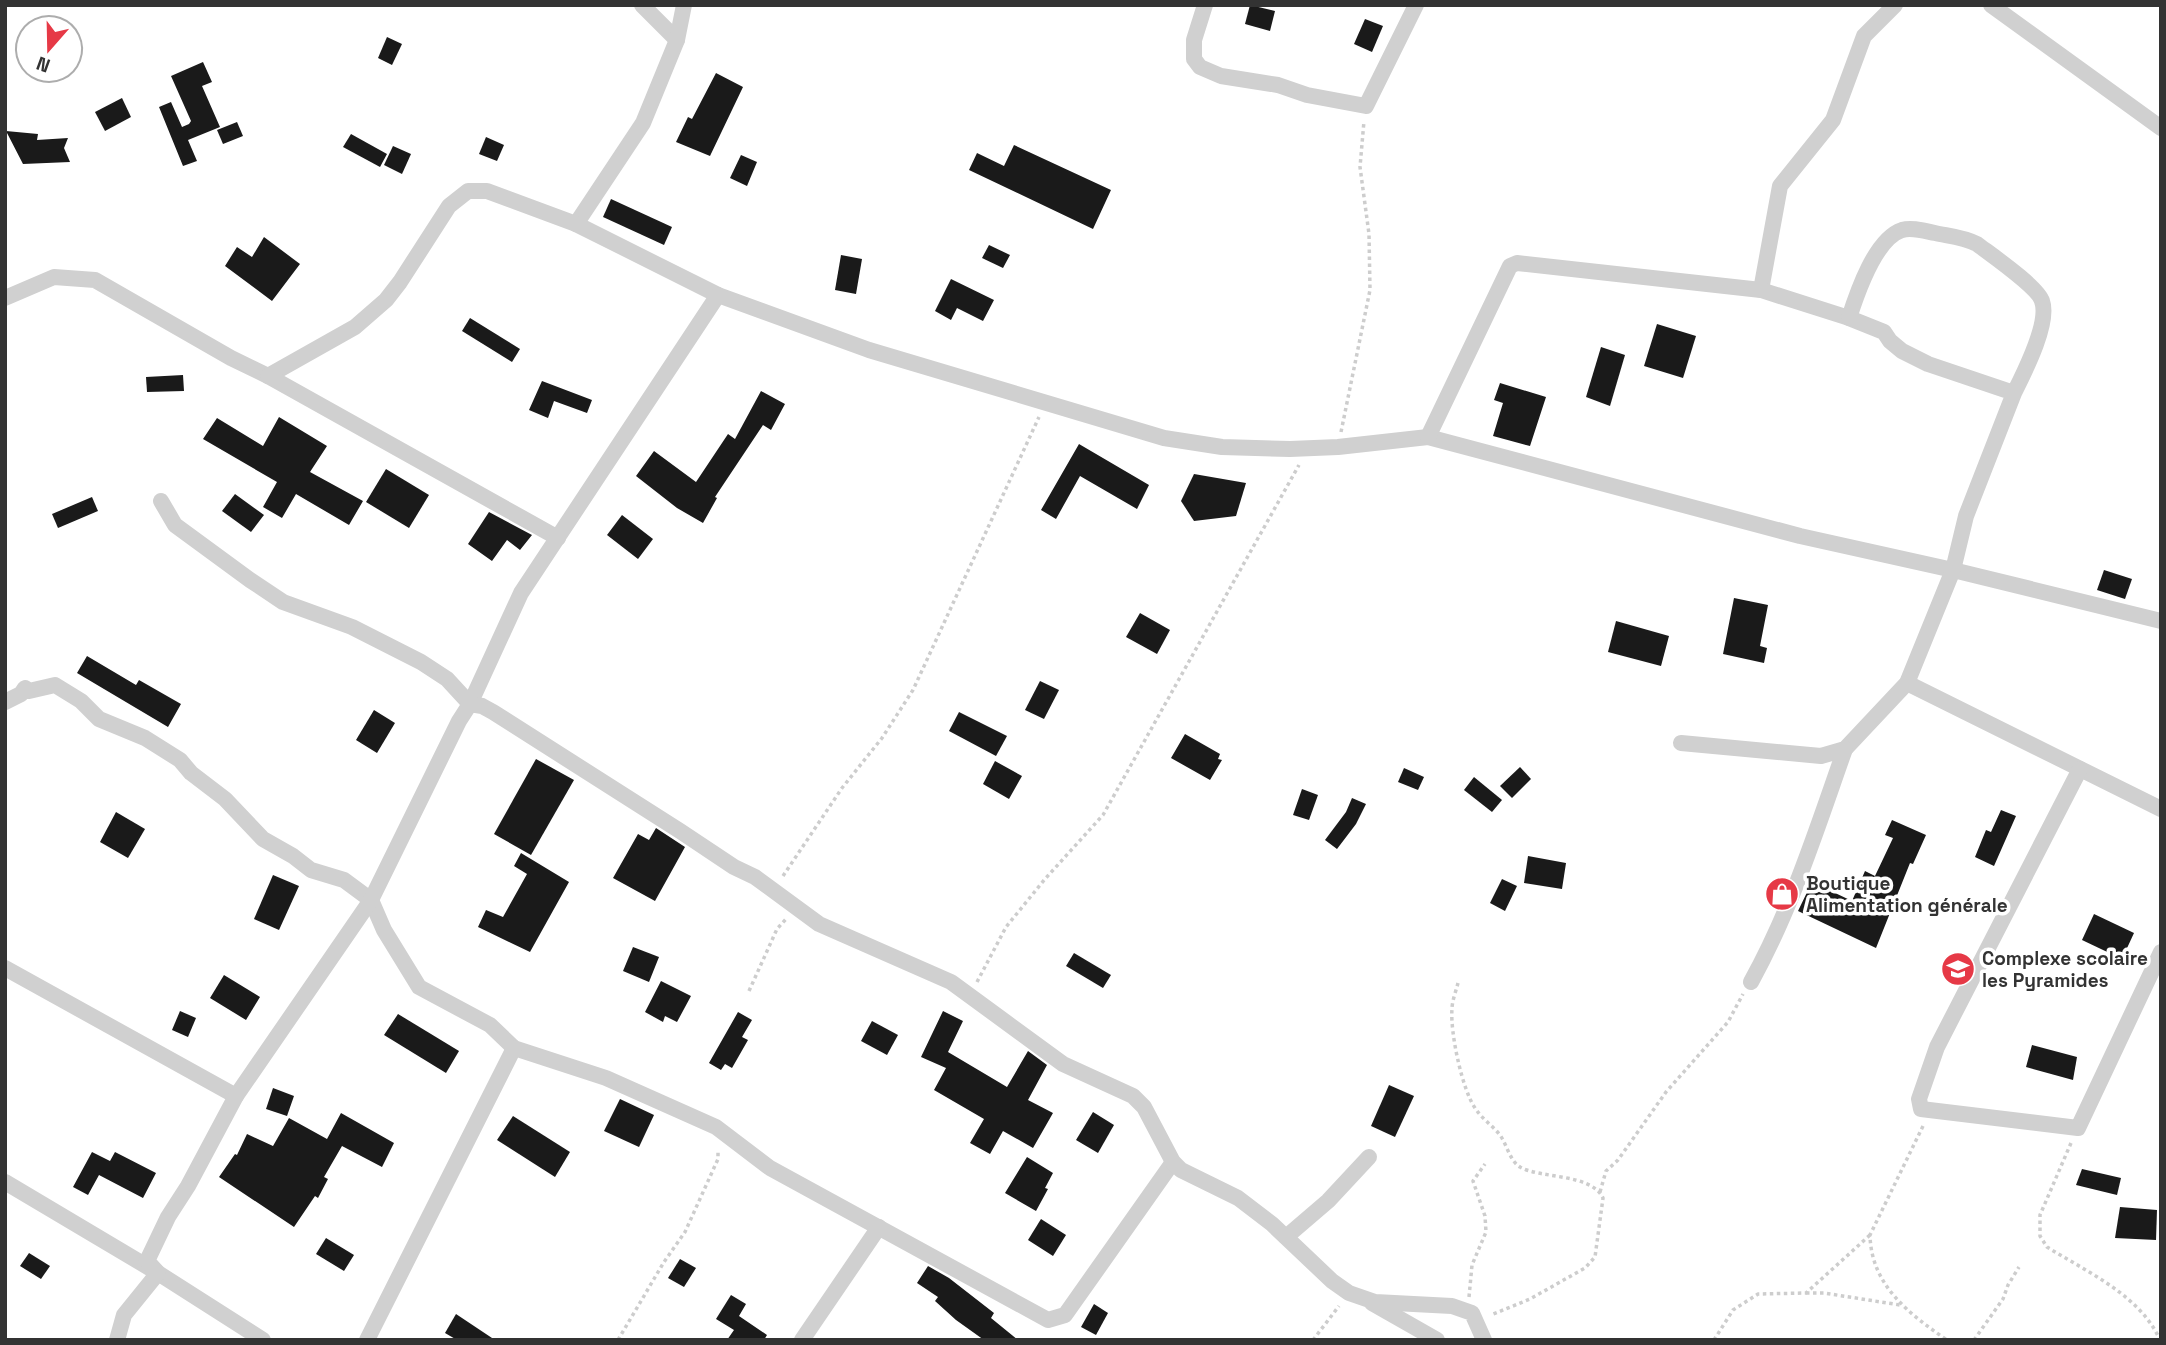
<svg xmlns="http://www.w3.org/2000/svg" width="2166" height="1345" viewBox="0 0 2166 1345" font-family="'Space Grotesk',sans-serif">
<style>
.building{fill:#1a1a1a}
.lines{fill:none;stroke-linecap:round;stroke-linejoin:round}
.path{stroke:#cdcdcd;stroke-width:3.5;stroke-dasharray:3.5 3.5;stroke-linecap:butt}
.minor{stroke:#d0d0d0;stroke-width:16}
.labels{text-anchor:middle;stroke-width:7;stroke-linejoin:round;paint-order:stroke}
.poi-label{font-size:19px;font-weight:bold;fill:#333;stroke:#fff;text-anchor:start}
</style>
<rect width="100%" height="100%" fill="#fff"/>
<g class="building">
<path d="M1250,5L1275,11L1270,31L1245,24Z"/>
<path d="M1365,19L1383,26L1372,52L1354,44Z"/>
<path d="M387,37L402,44L392,65L378,58Z"/>
<path d="M203,62L212,82L202,86L220,127L188,140L197,161L183,166L159,107L171,102L182,127L189,124L191,121L171,76Z"/>
<path d="M716,73L743,87L710,156L676,142L688,117L692,119Z"/>
<path d="M122,98L131,117L105,131L95,112Z"/>
<path d="M237,122L243,136L223,144L217,130Z"/>
<path d="M6,131L38,134L37,140L68,138L64,148L70,162L23,164Z"/>
<path d="M351,134L387,154L380,167L343,147Z"/>
<path d="M486,137L504,145L497,161L479,154Z"/>
<path d="M1014,145L1111,190L1093,229L969,170L977,153L1004,166Z"/>
<path d="M393,146L411,154L402,174L384,165Z"/>
<path d="M741,155L757,162L747,186L730,178Z"/>
<path d="M611,199L672,227L664,245L603,217Z"/>
<path d="M264,237L300,264L272,301L225,266L237,247L252,257Z"/>
<path d="M989,245L1010,255L1003,268L982,258Z"/>
<path d="M841,255L862,259L856,294L835,290Z"/>
<path d="M951,279L994,300L983,321L957,308L951,320L935,311Z"/>
<path d="M470,318L520,349L512,362L462,331Z"/>
<path d="M1657,324L1696,336L1683,378L1644,366Z"/>
<path d="M1601,347L1625,355L1610,406L1586,397Z"/>
<path d="M183,375L184,391L147,392L146,377Z"/>
<path d="M542,381L592,400L587,413L554,401L548,418L529,410Z"/>
<path d="M1500,383L1546,397L1530,446L1493,436L1503,403L1494,400Z"/>
<path d="M761,391L785,404L771,430L763,425L715,497L717,498L703,523L677,508L636,476L654,451L696,482L728,434L735,439Z"/>
<path d="M279,417L327,446L310,472L363,501L349,525L296,494L282,518L263,507L277,482L203,439L217,418L263,446Z"/>
<path d="M1079,444L1149,485L1137,509L1080,476L1056,519L1041,510Z"/>
<path d="M386,469L429,495L409,528L366,502Z"/>
<path d="M1194,474L1246,483L1236,516L1194,521L1181,501Z"/>
<path d="M235,494L264,515L251,532L222,511Z"/>
<path d="M92,497L98,511L58,528L52,514Z"/>
<path d="M489,512L532,535L520,550L507,540L492,561L468,544Z"/>
<path d="M622,515L653,539L638,559L607,535Z"/>
<path d="M2104,570L2132,579L2125,599L2097,590Z"/>
<path d="M1734,598L1768,605L1760,646L1767,648L1764,663L1723,654Z"/>
<path d="M1140,613L1170,630L1157,654L1126,637Z"/>
<path d="M1616,621L1669,636L1661,666L1608,652Z"/>
<path d="M87,656L136,685L139,680L181,704L168,727L77,673Z"/>
<path d="M1040,681L1059,690L1044,719L1025,710Z"/>
<path d="M374,710L395,723L377,753L356,740Z"/>
<path d="M959,712L1007,736L996,756L949,731Z"/>
<path d="M1185,734L1220,754L1218,759L1222,760L1210,780L1171,758Z"/>
<path d="M536,759L574,780L531,855L494,834Z"/>
<path d="M995,761L1022,776L1009,799L983,784Z"/>
<path d="M1520,767L1531,779L1512,798L1500,786Z"/>
<path d="M1404,768L1424,777L1418,790L1398,782Z"/>
<path d="M1474,777L1502,800L1492,812L1464,790Z"/>
<path d="M1302,789L1318,795L1309,820L1293,815Z"/>
<path d="M1352,798L1366,804L1356,824L1337,849L1325,840L1346,812Z"/>
<path d="M2001,810L2016,816L1994,866L1975,857L1986,830L1991,832Z"/>
<path d="M116,812L145,829L128,858L100,842Z"/>
<path d="M1892,820L1926,835L1913,864L1910,863L1876,948L1798,911L1812,882L1852,901L1865,871L1875,876L1893,838L1885,835Z"/>
<path d="M656,828L685,847L655,901L613,878L638,834L649,840Z"/>
<path d="M521,853L569,882L530,952L478,927L486,910L503,917L527,874L514,866Z"/>
<path d="M1528,856L1566,863L1562,889L1524,883Z"/>
<path d="M273,875L299,886L279,930L254,919Z"/>
<path d="M1502,879L1517,886L1505,911L1490,903Z"/>
<path d="M2094,914L2134,933L2122,959L2082,940Z"/>
<path d="M633,947L659,957L649,982L623,971Z"/>
<path d="M1074,953L1111,975L1103,988L1066,966Z"/>
<path d="M224,975L260,997L246,1020L210,998Z"/>
<path d="M661,981L691,996L677,1022L665,1016L663,1022L645,1012Z"/>
<path d="M180,1011L196,1018L188,1037L172,1030Z"/>
<path d="M943,1011L963,1021L948,1052L1007,1087L1028,1051L1047,1065L1028,1100L1053,1113L1033,1148L1003,1131L990,1154L970,1143L984,1119L934,1090L946,1068L921,1057Z"/>
<path d="M738,1012L752,1020L742,1037L748,1040L732,1068L725,1064L721,1070L709,1063Z"/>
<path d="M398,1014L459,1051L446,1073L384,1035Z"/>
<path d="M872,1021L898,1035L887,1055L861,1041Z"/>
<path d="M2032,1045L2077,1057L2073,1080L2026,1067Z"/>
<path d="M1389,1085L1414,1096L1395,1137L1371,1126Z"/>
<path d="M273,1088L294,1096L287,1116L266,1109Z"/>
<path d="M620,1099L654,1115L639,1147L604,1131Z"/>
<path d="M1093,1112L1114,1125L1098,1153L1076,1140Z"/>
<path d="M341,1113L394,1143L382,1167L342,1146L324,1177L328,1179L318,1198L315,1196L294,1227L219,1177L235,1154L237,1155L247,1134L273,1146L289,1118L327,1139Z"/>
<path d="M513,1116L570,1152L555,1177L497,1140Z"/>
<path d="M92,1152L110,1161L115,1152L156,1173L143,1198L99,1175L88,1195L73,1187Z"/>
<path d="M1027,1157L1053,1173L1045,1188L1048,1189L1036,1211L1005,1193Z"/>
<path d="M2082,1169L2121,1178L2117,1195L2076,1185Z"/>
<path d="M2120,1207L2157,1210L2156,1240L2115,1238Z"/>
<path d="M1041,1219L1066,1235L1053,1256L1028,1240Z"/>
<path d="M326,1238L354,1255L344,1271L316,1254Z"/>
<path d="M29,1253L50,1266L41,1279L20,1266Z"/>
<path d="M680,1259L696,1268L684,1287L668,1278Z"/>
<path d="M928,1266L949,1278L994,1313L991,1318L1018,1340H984L956,1320L935,1301L938,1297L917,1283Z"/>
<path d="M731,1295L746,1304L739,1316L767,1335L764,1340H727L734,1330L716,1319Z"/>
<path d="M1094,1304L1108,1313L1096,1335L1081,1327Z"/>
<path d="M456,1314L495,1340H457L445,1333Z"/>
</g>
<g class="lines">
<g class="path">
<path d="M1341,432L1370,290L1369,234L1360,167L1364,121"/>
<path d="M783,876L842,788L882,738L913,690L1039,417"/>
<path d="M977,982L1006,927L1045,879L1103,815L1299,465"/>
<path d="M1458,983C1456,991 1452,1001 1452,1009C1450,1032 1462,1089 1475,1108C1482,1119 1492,1125 1500,1135C1507,1145 1510,1161 1520,1167C1541,1179 1591,1173 1603,1198L1595,1257L1585,1268L1530,1299L1491,1315"/>
<path d="M749,991L777,929L786,919"/>
<path d="M1923,1126L1870,1235C1871,1285 1909,1314 1947,1340"/>
<path d="M2071,1143L2040,1215V1236L2047,1247C2087,1272 2140,1295 2160,1340"/>
<path d="M1600,1192L1606,1171L1618,1160L1666,1092L1728,1022L1743,994"/>
<path d="M1806,1293H1824L1900,1305"/>
<path d="M1469,1297L1472,1265L1486,1232L1485,1216L1473,1181L1485,1164"/>
<path d="M618,1340L664,1262L685,1232L718,1159V1150"/>
<path d="M1313,1340L1339,1306"/>
<path d="M1714,1340L1733,1310L1758,1294L1806,1293L1870,1235"/>
<path d="M1974,1340L2003,1299L2008,1285L2019,1267"/>
</g>
<g class="minor">
<path d="M642,5L677,40"/>
<path d="M1205,5L1194,40V59L1200,67L1221,76L1278,85L1307,95L1366,106L1416,5"/>
<path d="M1991,5L2161,128"/>
<path d="M576,224L643,123L677,40L684,5"/>
<path d="M1761,290L1780,186L1833,120L1864,36L1895,5"/>
<path d="M5,298L54,277L95,280L231,358L268,376L355,327L386,300L400,282L449,206L468,191H487L576,224L718,295L869,350L1164,438L1222,447L1290,449L1338,447L1428,437L1800,536L1953,570L2161,621"/>
<path d="M268,376L558,538"/>
<path d="M1428,437L1510,266L1517,263L1761,290L1849,318"/>
<path d="M161,501L175,525L250,580L283,602L352,627L421,662L447,679L470,704L521,593L718,295"/>
<path d="M1907,683L2161,809"/>
<path d="M5,702L21,694L25,688L29,691L55,685L81,701L99,719L145,738L180,760L191,773L225,799L263,839L293,856L311,870L344,880L371,900L384,930L419,987L490,1025L514,1048L606,1078L716,1127L770,1168L1048,1320L1065,1315L1173,1162"/>
<path d="M1681,743L1821,756L1845,749L1907,683L1953,570L1966,516L2014,393L1928,364L1902,351L1890,341L1884,332L1849,318C1857,293 1875,239 1902,230C1912,227 1925,231 1935,233C1949,236 1964,237 1977,244C1990,254 2038,287 2042,301C2050,323 2024,373 2014,393"/>
<path d="M2080,769L1937,1047L1919,1099L1921,1109L2078,1128L2161,952"/>
<path d="M5,968L236,1096"/>
<path d="M1751,982C1792,908 1817,828 1845,749"/>
<path d="M5,1182L158,1273L263,1340"/>
<path d="M1286,1237L1328,1201L1369,1157"/>
<path d="M1372,1303L1437,1340"/>
<path d="M117,1340L124,1315L158,1273L147,1261L168,1217L188,1186L236,1096L371,900L459,721L470,704L482,706L493,712L680,831L734,867L755,877L819,924L951,982L1063,1064L1133,1096L1144,1107L1173,1162L1181,1170L1238,1198L1272,1224L1332,1281L1349,1293L1375,1302L1452,1306L1472,1313L1484,1340"/>
<path d="M367,1340L514,1048"/>
<path d="M802,1340L879,1227"/>
</g>
</g>
<defs>
<g id="shop-disc" transform="scale(1.75)"><circle r="9.5" fill="#e63946" stroke="#fff"/><path d="M-5-2.5h2.3a2.7 3.5 0 0 1 5.4 0H5L5.5 6h-11ZM-1.5-2.5h3a1.5 2.3 0 0 0-3 0Z" fill="#fff"/></g>
<g id="school-disc" transform="scale(1.75)"><circle r="9.5" fill="#e63946" stroke="#fff"/><path d="M0-5L7-2L0 1L-7-2ZM-4 1L0 2.5L4 1V4Q0 6-4 4Z" fill="#fff"/></g>
</defs>
<g fill-rule="evenodd">
<use href="#shop-disc" x="1782" y="894"/>
<use href="#school-disc" x="1958" y="969"/>
</g>
<g class="labels">
<g class="poi-label">
<text x="1806" y="890">Boutique<tspan x="1806" dy="22">Alimentation générale</tspan></text>
<text x="1982" y="965">Complexe scolaire<tspan x="1982" dy="22">les Pyramides</tspan></text>
</g>
</g>
<rect width="2166" height="1345" fill="none" stroke="#333333" stroke-width="14"/>
<g transform="translate(49 49) rotate(200)"><circle r="33" fill="#ffffff" stroke="#adadad" stroke-width="2"/>
<path d="M0-5L12 26L0 18L-12 26Z" fill="#e63946"/>
<text y="-10" font-size="19" font-weight="bold" text-anchor="middle" fill="#333333">N</text>
</g>
</svg>
